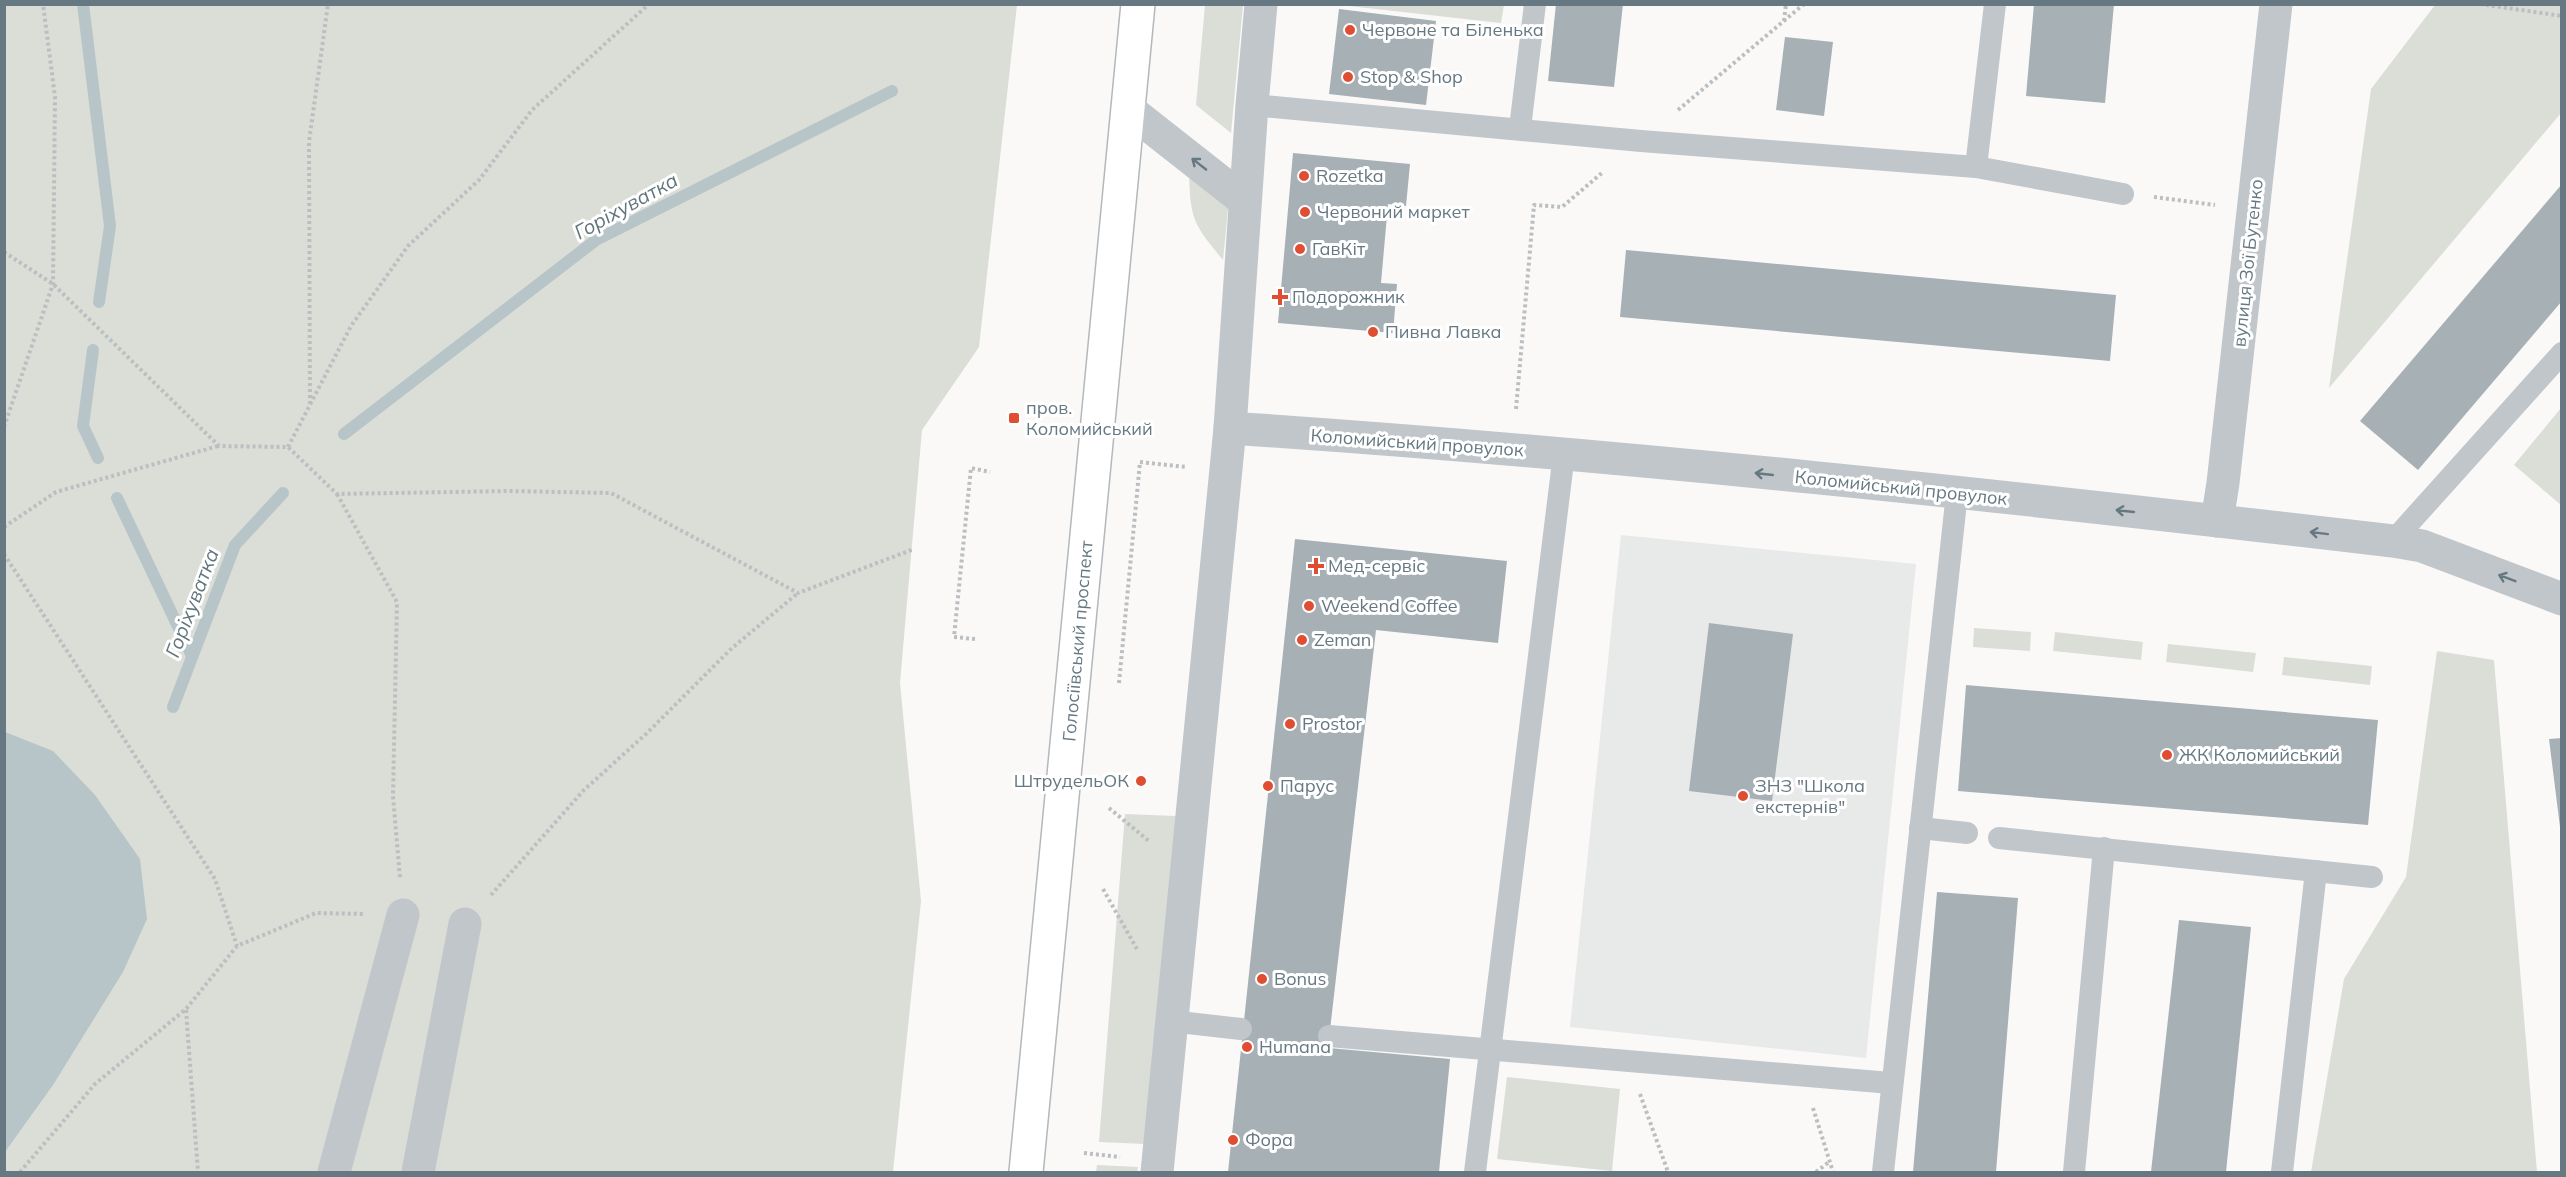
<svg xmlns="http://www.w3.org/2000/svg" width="2566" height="1177" viewBox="0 0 2566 1177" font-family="Mulish,sans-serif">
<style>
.built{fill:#e8e9e9}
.green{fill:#daded7}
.water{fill:#b8c5c8}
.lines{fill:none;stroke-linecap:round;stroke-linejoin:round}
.stream{stroke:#b8c5c8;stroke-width:12}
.building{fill:#a6b0b5}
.highway-casing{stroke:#b3b8bb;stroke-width:36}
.path{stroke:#bcbfc2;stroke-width:4;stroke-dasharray:3 3;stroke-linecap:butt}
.lane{stroke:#c1c6ca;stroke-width:22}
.street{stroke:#c1c6ca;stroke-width:33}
.highway{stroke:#fff;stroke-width:33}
.oneway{stroke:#667882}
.poi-dot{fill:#df4d32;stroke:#fff;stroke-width:2}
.labels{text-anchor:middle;stroke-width:6;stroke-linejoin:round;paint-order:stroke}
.poi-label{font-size:18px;fill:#667882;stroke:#fff;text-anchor:start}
.street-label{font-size:18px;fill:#667882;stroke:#fff}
.water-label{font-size:20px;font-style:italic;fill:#60767c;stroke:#fff}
</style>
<rect width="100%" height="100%" fill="#faf9f8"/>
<path class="built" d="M1621,535L1916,564L1866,1058L1570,1027Z"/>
<g class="green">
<path d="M5,5H1017L979,347L922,430L900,683L921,901L893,1172H5Z"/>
<path d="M1205,5H1243L1231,133L1196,105Z"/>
<path d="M1340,5H1504L1501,23Z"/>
<path d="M2435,5H2561V113L2329,388L2371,89Z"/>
<path d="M1189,169L1229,200L1223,260C1192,223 1190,218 1189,169Z"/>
<path d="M2561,408V505L2514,465Z"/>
<path d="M1974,628L2031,632L2030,651L1973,647Z"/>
<path d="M2055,632L2143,642L2141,660L2053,651Z"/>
<path d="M2168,644L2256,653L2253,672L2166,662Z"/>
<path d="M2437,651L2494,660L2537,1172H2311L2344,979L2406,877Z"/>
<path d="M2284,657L2372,666L2370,685L2282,675Z"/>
<path d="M1125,814L1176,816L1145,1144L1099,1142Z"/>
<path d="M1507,1077L1620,1089L1612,1171L1497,1159Z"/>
<path d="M1097,1165L1138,1167L1137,1172H1096Z"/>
</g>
<path class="water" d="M5,732L53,751L95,795L140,859L147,919L123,972L53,1085L5,1152Z"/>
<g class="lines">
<g class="stream">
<path d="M83,4L110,226L99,302"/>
<path d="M93,350L83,426L98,458"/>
<path d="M344,434L596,240L892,91"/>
<path d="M117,498L192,656"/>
<path d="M173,707L235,545L283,493"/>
</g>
</g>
<g class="building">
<path d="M1556,4H1623L1614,87L1548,81Z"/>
<path d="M2034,4H2114L2105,103L2026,96Z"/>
<path d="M1339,9L1436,21L1426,105L1329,94Z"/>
<path d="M1785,37L1833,42L1824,116L1776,110Z"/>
<path d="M1293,153L1410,164L1406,206L1388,204L1381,283L1397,284L1393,333L1278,323Z"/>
<path d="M2562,184V301L2418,470L2360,421Z"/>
<path d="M1626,250L2116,295L2110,361L1620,317Z"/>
<path d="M1295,539L1507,561L1498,643L1376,630L1330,1030L1329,1048L1450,1059L1439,1172H1228Z"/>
<path d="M1709,623L1793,634L1772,801L1689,791Z"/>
<path d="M1966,685L2378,720L2368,825L1958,791Z"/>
<path d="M2562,738V827H2560L2549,739Z"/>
<path d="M1937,892L2018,898L1996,1172H1913Z"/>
<path d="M2179,920L2251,927L2226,1172H2151Z"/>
</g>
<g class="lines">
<g class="highway-casing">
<path id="highway" d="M1026,1172L1138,4"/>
</g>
<g class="path">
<path d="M2480,4L2562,16"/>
<path d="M1784,21L1786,4"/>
<path d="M1678,110L1804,4"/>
<path d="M2154,197L2215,205"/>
<path d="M4,252L53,284L219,446L288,447L337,494L509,491L611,493L798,593L914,549"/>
<path d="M310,404L309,142L328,4"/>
<path d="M1516,409L1534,205L1562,207L1603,172"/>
<path d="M4,427L53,284L55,97L43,4"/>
<path d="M288,447L351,326L408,246L479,180L532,110L649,4"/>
<path d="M337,494L397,602L393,796L400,878"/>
<path d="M4,527L56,492L218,446"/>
<path d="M4,554L215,879L237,946"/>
<path d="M975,639L954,637L971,468L990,472"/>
<path d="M1119,683L1140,462L1186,467"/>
<path d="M1109,808L1150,842"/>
<path d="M1103,889L1138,951"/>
<path d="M491,895L584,790L646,734L732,648L798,593"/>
<path d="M186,1010L198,1172"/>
<path d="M1640,1094L1668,1172"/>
<path d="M1813,1108L1833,1172"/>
<path d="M1084,1153L1120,1157"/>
<path d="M20,1172L95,1084L186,1009L237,946L316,913L365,914"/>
<path d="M1816,1172L1829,1162"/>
</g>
<g class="lane">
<path d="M1252,105L1641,141L1976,167L2123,194"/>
<path d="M1520,128L1535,4"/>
<path d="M1976,167L1995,4"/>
<path d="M2393,541L2562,353"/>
<path d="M1920,828L1967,833"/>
<path d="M1999,838L2372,877"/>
<path d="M1170,1021L1241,1029"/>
<path d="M1329,1036L1891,1083"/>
<path d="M1475,1172L1564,454"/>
<path d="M1883,1172L1957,493"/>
<path d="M2074,1172L2104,848"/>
<path d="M2282,1172L2316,871"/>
</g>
<g class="street">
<path d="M1128,109L1245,201"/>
<path d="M1230,428C1619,454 2007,496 2393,541L2422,546L2562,599"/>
<path d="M2217,521L2223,483L2276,4"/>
<path d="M334,1172L403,915"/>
<path d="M418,1172L465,924"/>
<path d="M1157,1172L1230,428L1252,105L1261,4"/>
</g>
<use href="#highway" class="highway"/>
</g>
<defs><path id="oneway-shaft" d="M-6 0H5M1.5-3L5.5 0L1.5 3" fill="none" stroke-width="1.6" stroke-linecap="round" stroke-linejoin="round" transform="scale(1.5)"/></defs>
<g class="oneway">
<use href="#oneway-shaft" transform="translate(1199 164) rotate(-142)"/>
<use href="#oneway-shaft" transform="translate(1764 474) rotate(-174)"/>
<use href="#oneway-shaft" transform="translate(2125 511) rotate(-174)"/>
<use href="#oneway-shaft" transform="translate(2319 533) rotate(-173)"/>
<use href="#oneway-shaft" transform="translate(2507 578) rotate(-159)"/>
</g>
<g class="poi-dot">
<circle cx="1350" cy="30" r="6"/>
<circle cx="1348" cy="77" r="6"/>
<circle cx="1304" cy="176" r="6"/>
<circle cx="1305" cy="212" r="6"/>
<circle cx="1300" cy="249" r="6"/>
<path d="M1277 288h6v6h6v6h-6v6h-6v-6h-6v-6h6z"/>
<circle cx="1373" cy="332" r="6"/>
<rect x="1008" y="412" width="12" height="12" rx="3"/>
<path d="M1313 557h6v6h6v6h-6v6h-6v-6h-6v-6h6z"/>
<circle cx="1309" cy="606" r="6"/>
<circle cx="1302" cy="640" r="6"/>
<circle cx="1290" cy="724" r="6"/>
<circle cx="2167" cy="755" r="6"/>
<circle cx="1141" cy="781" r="6"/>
<circle cx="1268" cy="786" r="6"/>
<circle cx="1743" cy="796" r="6"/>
<circle cx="1262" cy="979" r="6"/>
<circle cx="1247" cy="1047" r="6"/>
<circle cx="1233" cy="1140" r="6"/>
</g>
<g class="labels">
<g class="poi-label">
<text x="1362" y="36">Червоне та Біленька</text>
<text x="1360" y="83">Stop &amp; Shop</text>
<text x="1316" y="182">Rozetka</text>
<text x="1317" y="218">Червоний маркет</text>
<text x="1312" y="255">ГавКіт</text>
<text x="1292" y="303">Подорожник</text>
<text x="1385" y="338">Пивна Лавка</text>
<text x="1026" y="414">пров.<tspan x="1026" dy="21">Коломийський</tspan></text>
<text x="1328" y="572">Мед-сервіс</text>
<text x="1321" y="612">Weekend Coffee</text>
<text x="1314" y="646">Zeman</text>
<text x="1302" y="730">Prostor</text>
<text x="2179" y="761">ЖК Коломийський</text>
<text x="1129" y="787" text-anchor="end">ШтрудельОК</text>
<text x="1280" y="792">Парус</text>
<text x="1755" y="792">ЗНЗ "Школа<tspan x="1755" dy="21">екстернів"</tspan></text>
<text x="1274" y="985">Bonus</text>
<text x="1259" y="1053">Humana</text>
<text x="1245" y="1146">Фора</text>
</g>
<g class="street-label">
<text transform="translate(2248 263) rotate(-84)" y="6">вулиця Зої Бутенко</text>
<text transform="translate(1417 443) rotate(4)" y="6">Коломийський провулок</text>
<text transform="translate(1901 488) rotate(6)" y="6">Коломийський провулок</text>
<text transform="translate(1078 641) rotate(-85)" y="6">Голосіївський проспект</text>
</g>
<g class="water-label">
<text transform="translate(626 206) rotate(-29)" y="7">Горіхуватка</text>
<text transform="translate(192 603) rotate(-69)" y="7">Горіхуватка</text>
</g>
</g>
<rect width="2566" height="1177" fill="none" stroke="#667882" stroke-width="12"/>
</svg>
